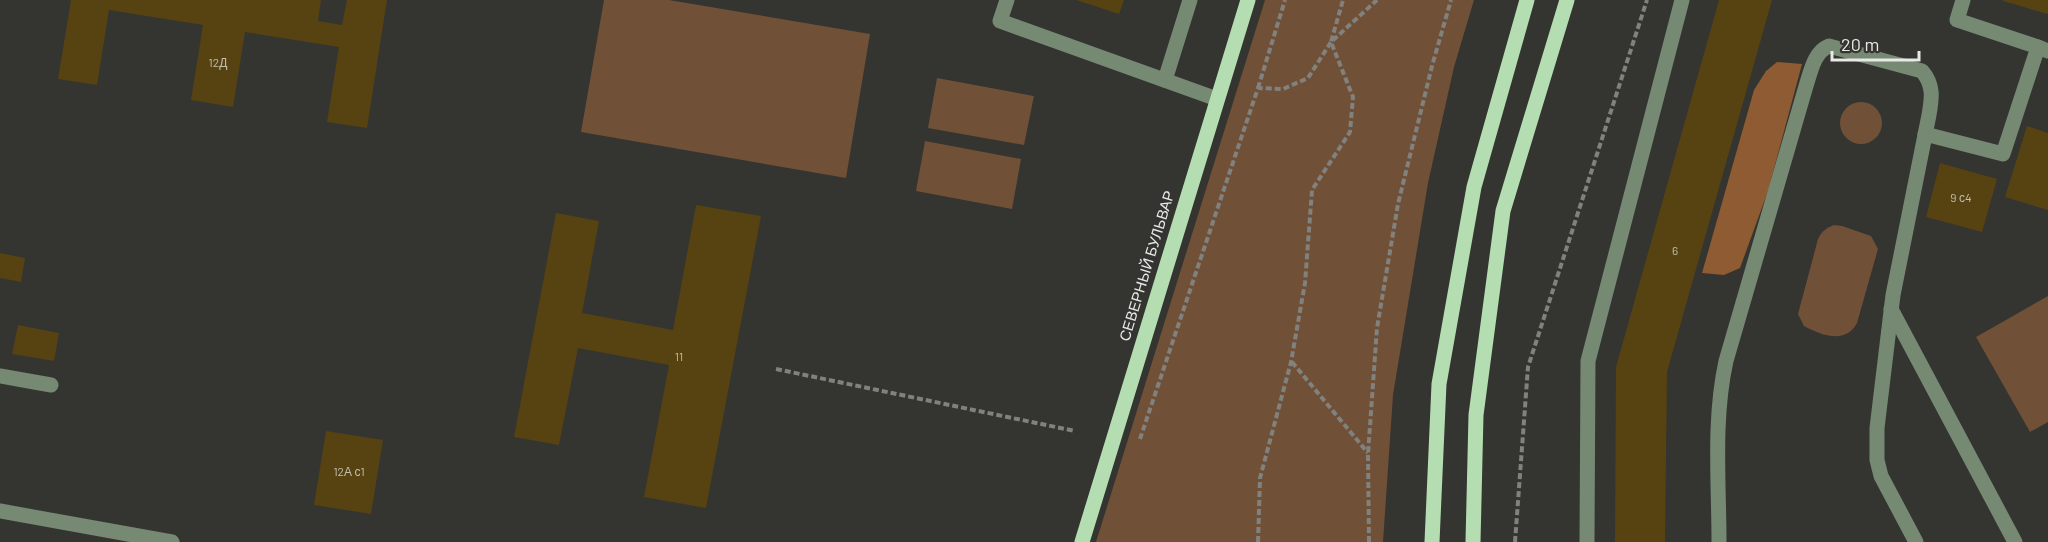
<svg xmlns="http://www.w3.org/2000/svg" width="2048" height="542" viewBox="0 0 2048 542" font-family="Barlow,sans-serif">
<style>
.green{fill:#705037}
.forest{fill:#8f5b32}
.building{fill:#564311}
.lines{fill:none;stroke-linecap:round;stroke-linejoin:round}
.path{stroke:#81817e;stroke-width:4;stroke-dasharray:6 3;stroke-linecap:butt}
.minor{stroke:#758973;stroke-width:15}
.major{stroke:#b4deb1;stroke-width:15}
.labels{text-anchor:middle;stroke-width:4.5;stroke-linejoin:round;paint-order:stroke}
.number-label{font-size:12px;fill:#c4bfb1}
.street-label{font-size:15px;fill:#e8e8e6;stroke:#343431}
</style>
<rect width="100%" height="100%" fill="#343431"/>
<g class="green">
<path d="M604,0H669L870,34L846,178L581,132Z"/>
<path d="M1265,0H1474L1454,67L1428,183L1393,395L1383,542H1096Z"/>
<path d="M937,78L1034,96L1024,145L928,128Z"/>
<circle cx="1861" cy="123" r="21"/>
<path d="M925,141L1021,159L1012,209L916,191Z"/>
<path d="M1834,225L1842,226L1871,236L1878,249L1857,323C1846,344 1822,336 1804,326L1798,314L1818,239C1822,231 1826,228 1834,225Z"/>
<path d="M2048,296V422L2030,432L1976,337Z"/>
</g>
<path class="forest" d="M1777,62L1802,64L1768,191L1740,268L1724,275L1702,273L1754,90L1766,71Z"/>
<g class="building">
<path d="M71,0H321L318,21L342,25L347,0H387L367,128L327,122L339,47L245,32L233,107L191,100L203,25L109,10L97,85L58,79Z"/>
<path d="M1076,0H1124L1119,14Z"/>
<path d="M1719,0H1772L1667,372L1665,542H1615L1616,367Z"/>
<path d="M2003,0H2048V14L2003,1Z"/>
<path d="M2027,126L2048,133V210L2005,197Z"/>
<path d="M1940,163L1997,179L1982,232L1926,217Z"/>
<path d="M696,205L761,216L706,508L644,497L669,365L578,348L559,445L514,437L556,213L599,221L582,313L673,330Z"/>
<path d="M0,253L25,258L21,282L0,278Z"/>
<path d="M18,325L59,333L54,361L12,354Z"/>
<path d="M326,431L383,440L371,514L314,505Z"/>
</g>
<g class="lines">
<g class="path">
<path d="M1258,88L1285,0"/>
<path d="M1292,362L1368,453"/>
<path d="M776,369L1075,431"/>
<path d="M1140,439L1258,88L1283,89L1308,78L1331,42L1377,0"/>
<path d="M1258,542L1260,478L1291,362L1305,283L1312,190L1350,132L1353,97L1331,42L1343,0"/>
<path d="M1369,542L1368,454L1377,328L1398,204L1432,66L1451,0"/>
<path d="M1515,542L1528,367L1647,0"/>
</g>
<g class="minor">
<path d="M1007,0L1000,21L1217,99"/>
<path d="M1963,0L1957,20L2038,47"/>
<path d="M1165,80L1190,0"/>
<path d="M1925,134L2003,154L2038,47L2048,51"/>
<path d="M1891,309L2015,542"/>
<path d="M0,376L51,385"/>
<path d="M0,511L172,542"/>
<path d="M1587,542L1588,361L1682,0"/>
<path d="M1719,542C1719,482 1713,420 1726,361L1806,86C1811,71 1814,52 1829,46L1922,71C1934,85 1932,98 1929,115L1893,295L1877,428V460L1881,476L1916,542"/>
</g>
<g class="major">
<path d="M1082,542L1248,0"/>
<path d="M1432,542L1439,384L1474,187L1527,0"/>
<path d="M1473,542L1476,415L1503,211L1567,0"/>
</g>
</g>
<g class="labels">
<g class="number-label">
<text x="218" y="67">12Д</text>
<text x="1961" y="202">9 с4</text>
<text x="1675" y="255">6</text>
<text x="679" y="361">11</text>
<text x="349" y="476">12А с1</text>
</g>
<g class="street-label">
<text transform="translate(1147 266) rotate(-73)" y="5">СЕВЕРНЫЙ БУЛЬВАР</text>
</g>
</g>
<path d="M1832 51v9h87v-9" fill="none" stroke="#e8e8e6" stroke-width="3"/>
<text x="1841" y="51" font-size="18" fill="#e8e8e6" stroke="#343431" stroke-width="4.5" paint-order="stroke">20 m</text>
</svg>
